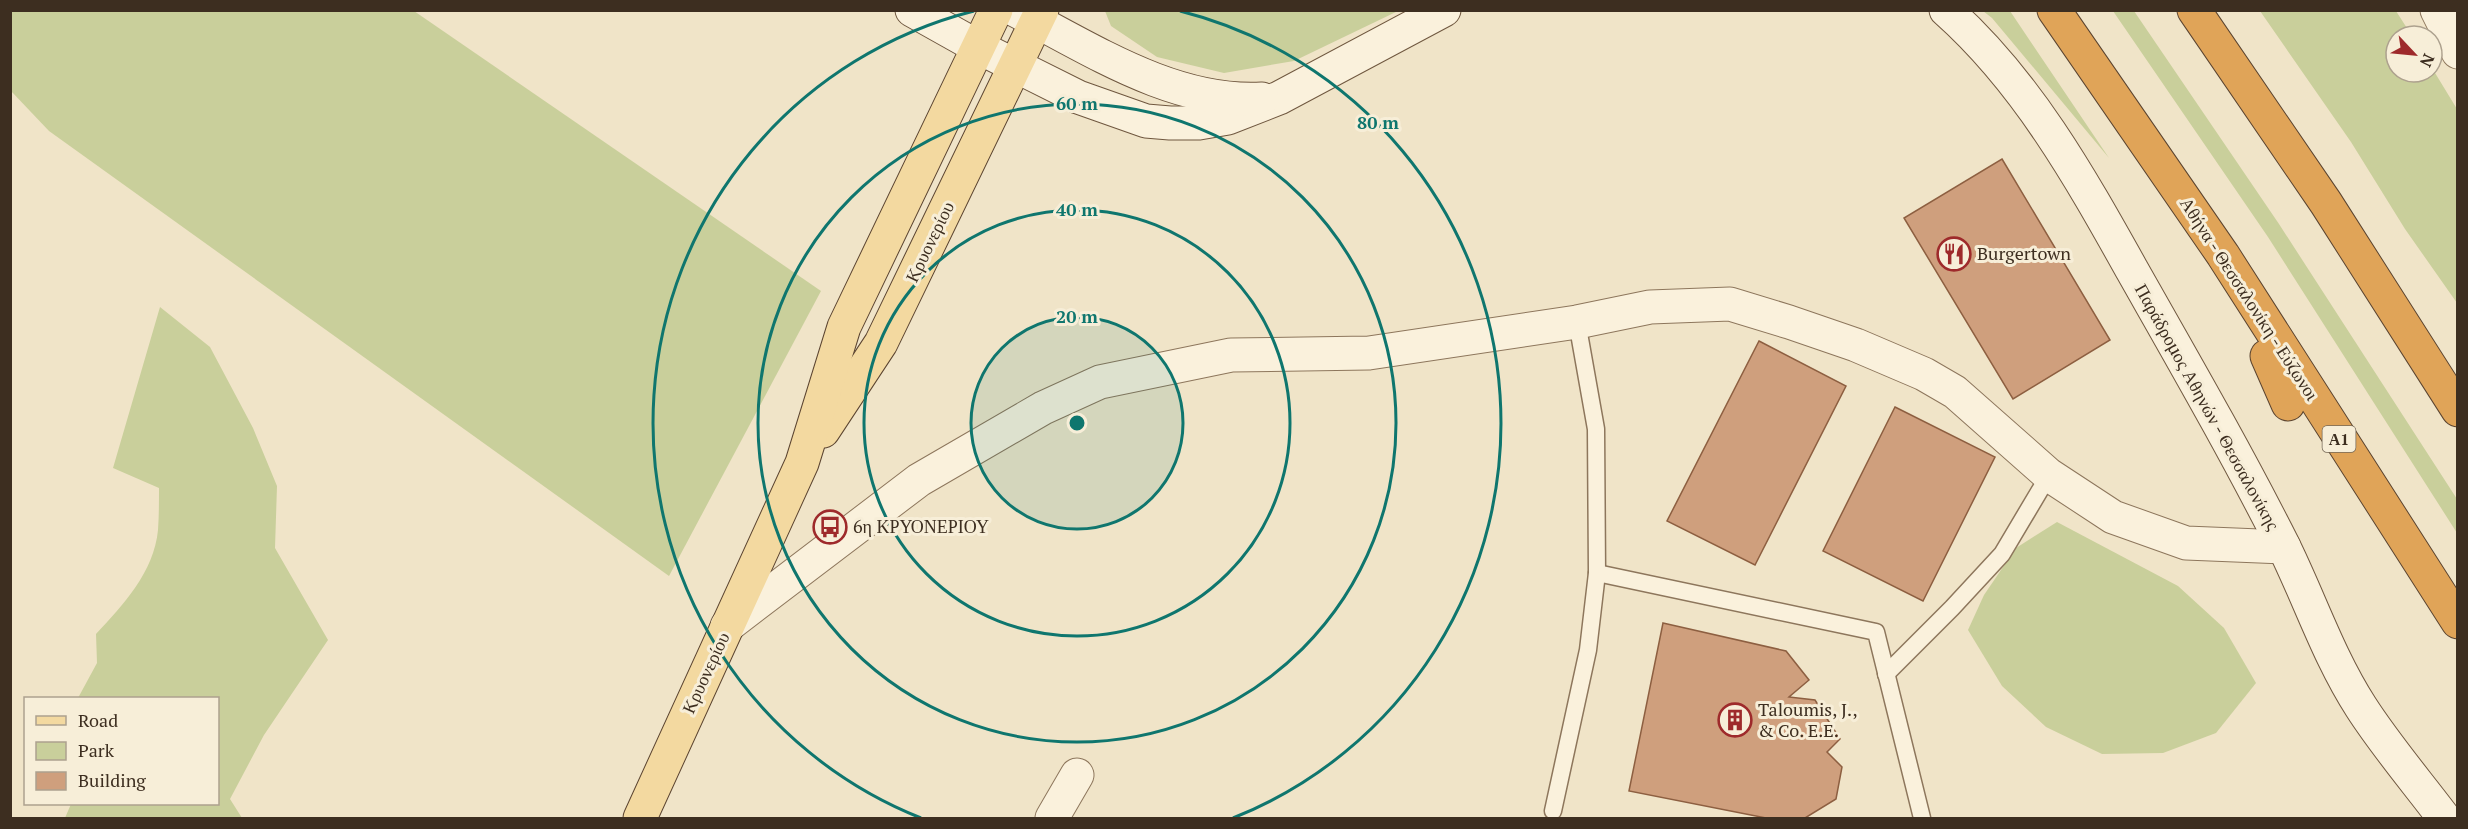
<svg xmlns="http://www.w3.org/2000/svg" width="2468" height="829" viewBox="0 0 2468 829" font-family="'PT Serif',serif">
<style>
.green{fill:#c9cf9b}
.building{fill:#cf9f7d;stroke:#8d5f41;stroke-width:1.5}
.lines{fill:none;stroke-linecap:round;stroke-linejoin:round}
.lane-casing{stroke:#8d765c;stroke-width:19}
.street-casing{stroke:#8d765c;stroke-width:35}
.secondary-casing{stroke:#6f573f;stroke-width:35}
.primary-casing{stroke:#5b4430;stroke-width:35}
.highway-casing{stroke:#5b4430;stroke-width:35}
.lane{stroke:#faf1dc;stroke-width:16}
.street{stroke:#faf1dc;stroke-width:33}
.secondary{stroke:#faf1dc;stroke-width:33}
.primary{stroke:#f3d9a0;stroke-width:33}
.highway{stroke:#e0a458;stroke-width:33}
.ring{fill:none;stroke:#0f766e;stroke-width:3}
.labels{text-anchor:middle;stroke-width:6;stroke-linejoin:round;paint-order:stroke}
.shield{fill:#f7eed8;stroke:#756857;stroke-width:1.5}
.shield-label{font-size:16px;font-weight:bold;fill:#3d2e20}
.street-label{font-size:18px;fill:#3d2e20;stroke:#f7eed8}
.poi-label{font-size:18px;fill:#3d2e20;stroke:#f7eed8;text-anchor:start}
.centre{fill:#0f766e;stroke:#f7eed8;stroke-width:3}
.ring-label{font-size:18px;text-anchor:middle;font-weight:bold;fill:#0f766e;stroke:#f7eed8;stroke-width:6;stroke-linejoin:round;paint-order:stroke}
</style>
<rect width="100%" height="100%" fill="#f0e4c8"/>
<g class="green">
<path d="M11,10L414,11L821,291L669,576L49,131L11,91Z"/>
<path d="M1105,11H1398L1294,61L1224,73L1157,57L1111,26Z"/>
<path d="M1983,11H2010L2109,158L1992,18Z"/>
<path d="M2113,11H2134L2279,224L2457,499V533L2268,237Z"/>
<path d="M2260,11H2396L2412,36H2396V72H2432V68L2457,109V303L2405,229L2351,142Z"/>
<path d="M160,307L210,347L253,428L277,486L275,548L328,640L264,735L230,799L242,818H65L71,804H218V698H78L97,663L96,634C123,605 154,572 158,530C159,516 159,502 159,488L113,468Z"/>
<path d="M2057,522L2178,586L2224,628L2256,683L2216,733L2163,753L2102,754L2046,727L2002,686L1968,630L1984,595L2016,548Z"/>
</g>
<g class="building">
<path d="M2002,159L2110,340L2013,399L1904,218Z"/>
<path d="M1759,341L1846,386L1755,565L1667,521Z"/>
<path d="M1895,407L1995,457L1923,601L1823,551Z"/>
<path d="M1663,623L1786,651L1809,680L1789,697L1815,700L1840,739L1827,752L1842,767L1836,799L1805,818H1766L1629,791Z"/>
</g>
<g class="lines">
<g class="lane-casing">
<g id="lane">
<path d="M1597,573L1876,632L1922,818"/>
<path d="M1886,674L1952,608L2002,554L2049,475"/>
<path d="M1553,811L1588,650L1597,573L1596,429L1577,322"/>
</g>
</g>
<g class="street-casing">
<g id="street">
<path d="M2437,10L2458,52"/>
<path d="M727,626L919,480L1043,408L1100,382L1231,355L1369,353L1577,322L1650,307L1730,304L1789,322L1856,345L1924,374L1955,392L2049,475L2113,517L2186,543L2284,547"/>
<path d="M1052,818L1077,775"/>
</g>
</g>
<g class="secondary-casing">
<g id="secondary">
<path d="M912,10L978,47L1078,97L1146,121L1170,123H1199L1228,118L1279,98L1444,10"/>
<path d="M1015,10C1091,49 1173,104 1262,99"/>
<path d="M1946,10C2027,82 2080,177 2132,270C2183,360 2235,450 2282,543C2309,597 2328,656 2361,707C2386,746 2417,782 2444,818"/>
</g>
</g>
<g class="primary-casing">
<g id="primary">
<path d="M823,431L881,343L1042,10"/>
<path d="M640,818L802,463L844,327L996,10"/>
</g>
</g>
<g class="highway-casing">
<g id="highway">
<path d="M2054,10L2223,255L2458,622"/>
<path d="M2194,10L2326,203L2458,410"/>
<path d="M2267,356L2288,404"/>
</g>
</g>
<use href="#lane" class="lane"/>
<use href="#street" class="street"/>
<use href="#secondary" class="secondary"/>
<use href="#primary" class="primary"/>
<use href="#highway" class="highway"/>
</g>
<circle cx="1077" cy="423" r="106" fill="#0f766e" fill-opacity=".12"/>
<g class="ring">
<circle cx="1077" cy="423" r="106"/>
<circle cx="1077" cy="423" r="213"/>
<circle cx="1077" cy="423" r="319"/>
<path d="M921 818A425 425 0 0 1 974 11M1180 11A425 425 0 0 1 1233 818"/>
</g>
<defs>
<g id="restaurant-ring" transform="scale(1.725)"><circle r="9.5" fill="#f7eed8" stroke="#9e2a2b" stroke-width="1.5"/><path d="M-5-6h1v4h1v-4h1v4h1v-4h1v5L-1.5 .5V6h-2V.5L-5-1ZM5-6V6H3V1.5H1.5Q1.5-4 5-6Z" fill="#9e2a2b"/></g>
<g id="bus-ring" transform="scale(1.725)"><circle r="9.5" fill="#f7eed8" stroke="#9e2a2b" stroke-width="1.5"/><path d="M-5-6H5V4H4V6H2V4H-2V6H-4V4H-5ZM-3.5-4V0h7V-4ZM-3.5 1.2v1.5H-2V1.2ZM2 1.2v1.5H3.5V1.2Z" fill="#9e2a2b"/></g>
<g id="building-ring" transform="scale(1.725)"><circle r="9.5" fill="#f7eed8" stroke="#9e2a2b" stroke-width="1.5"/><path d="M-4-6H4V6H1V3H-1V6H-4ZM-2.5-4.3h1.7v1.8h-1.7ZM.8-4.3h1.7v1.8H.8ZM-2.5-1h1.7V.8h-1.7ZM.8-1h1.7V.8H.8Z" fill="#9e2a2b"/></g>
</defs>
<g fill-rule="evenodd">
<use href="#restaurant-ring" x="1954" y="254"/>
<use href="#bus-ring" x="830" y="527"/>
<use href="#building-ring" x="1735" y="720"/>
</g>
<g class="labels">
<rect class="shield" x="2322.5" y="426" width="33" height="26" rx="4.5"/>
<g class="shield-label">
<text x="2339" y="445">Α1</text>
</g>
<g class="street-label">
<text transform="translate(930 242) rotate(-64)" y="6">Κρυονερίου</text>
<text transform="translate(2249 299) rotate(57)" y="6">Αθήνα - Θεσσαλονίκη - Εύζωνοι</text>
<text transform="translate(2207 407) rotate(61)" y="6">Παράδρομος Αθηνών - Θεσσαλονίκης</text>
<text transform="translate(706 673) rotate(-65)" y="6">Κρυονερίου</text>
</g>
<g class="poi-label">
<text x="1977" y="260">Burgertown</text>
<text x="853" y="533">6η ΚΡΥΟΝΕΡΙΟΥ</text>
<text x="1758" y="716">Taloumis, J.,<tspan x="1758" dy="21">&amp; Co. E.E.</tspan></text>
</g>
</g>
<circle cx="1077" cy="423" r="9" class="centre"/>
<g class="ring-label">
<text x="1077" y="110">60 m</text>
<text x="1378" y="129">80 m</text>
<text x="1077" y="216">40 m</text>
<text x="1077" y="323">20 m</text>
</g>
<rect width="2468" height="829" fill="none" stroke="#3d2e20" stroke-width="24"/>
<rect x="24" y="697" width="195" height="108" fill="#f7eed8" stroke="#ada18e" stroke-width="1.5"/>
<rect x="36" y="716" width="30" height="9" fill="#f3d9a0" stroke="#ada18e" stroke-width="1.5"/>
<text x="78" y="727" font-size="18" fill="#3d2e20">Road</text>
<rect x="36" y="742" width="30" height="18" fill="#c9cf9b" stroke="#ada18e" stroke-width="1.5"/>
<text x="78" y="757" font-size="18" fill="#3d2e20">Park</text>
<rect x="36" y="772" width="30" height="18" fill="#cf9f7d" stroke="#ada18e" stroke-width="1.5"/>
<text x="78" y="787" font-size="18" fill="#3d2e20">Building</text>
<g transform="translate(2414 54) rotate(116)"><circle r="28" fill="#f7eed8" stroke="#ada18e" stroke-width="1.5"/>
<path d="M0-4.5L10 22L0 15L-10 22Z" fill="#9e2a2b"/>
<text y="-9" font-size="16" font-weight="bold" text-anchor="middle" fill="#3d2e20">N</text>
</g>
</svg>
